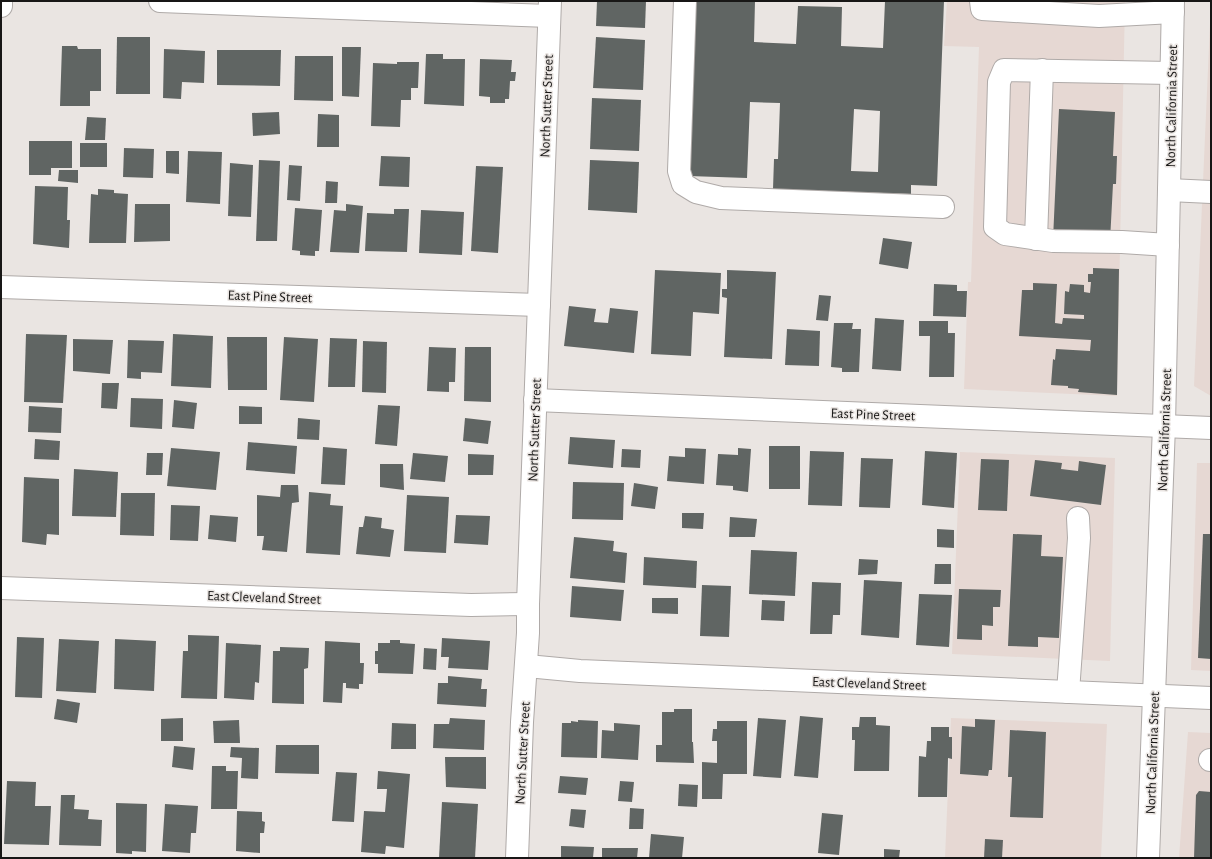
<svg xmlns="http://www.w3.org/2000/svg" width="1212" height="859" viewBox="0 0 1212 859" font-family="'Alegreya Sans',sans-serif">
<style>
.built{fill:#e6d8d3}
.building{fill:#606563;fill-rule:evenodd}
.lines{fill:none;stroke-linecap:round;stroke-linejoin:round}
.minor-casing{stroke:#afaaa8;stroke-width:24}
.minor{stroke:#fff;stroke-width:22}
.labels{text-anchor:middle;stroke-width:3;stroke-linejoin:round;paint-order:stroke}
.street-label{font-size:14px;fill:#181716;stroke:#eae5e2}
</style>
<rect width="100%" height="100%" fill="#eae5e2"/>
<g class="built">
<path d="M947,1H1125L1117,396L964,389L968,282H971L979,47L944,46Z"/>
<path d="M1211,1V396L1194,386Z"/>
<path d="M960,452L1115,458L1110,661L952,654Z"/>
<path d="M1197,463H1211V671L1191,670Z"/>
<path d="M951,718L1107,724L1101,858H945Z"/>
<path d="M1188,732L1211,733V858H1179Z"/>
</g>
<g class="building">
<path d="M597,1H646L645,28L596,26Z"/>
<path d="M696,1H755L754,42L796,44L798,6L842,7L841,46L883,48L885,1H944L937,186L911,185V194L773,189L774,159H778L780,103L750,102L747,178L689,176ZM854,109L880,111L878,172L851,171Z"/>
<path d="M117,37H150V94H116Z"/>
<path d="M596,37L645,40L643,90L593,88Z"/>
<path d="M62,46H77L78,49H101V91H90V106H60Z"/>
<path d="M342,47H361L359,97L342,96Z"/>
<path d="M164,49L205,51L204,83L182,82L181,99L163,98Z"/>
<path d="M217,50H281L280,86L217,85Z"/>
<path d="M426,54H443V59H465L464,106L424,104Z"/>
<path d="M295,56H333V101L294,100Z"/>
<path d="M480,59L512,60L511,72H516L515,81H510L509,99H505V103H490V97L479,96Z"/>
<path d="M397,62H419L418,88H411V100H401L400,127L371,126L373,63L397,64Z"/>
<path d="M592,98L641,100L639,151L590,149Z"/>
<path d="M1059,109L1115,112L1113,156H1117L1116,184H1113L1110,241L1053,239Z"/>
<path d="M279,112L280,134L253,136L252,113Z"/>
<path d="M318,114L339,115V147H317Z"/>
<path d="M87,117L106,118L105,140H85Z"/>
<path d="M29,141H72V168H51V175H29Z"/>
<rect x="80" y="143" width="27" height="24"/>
<path d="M124,148L154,149L153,178L123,177Z"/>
<path d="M166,151H179V174L166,173Z"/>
<path d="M188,151L222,152L220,204L186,202Z"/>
<path d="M381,156L410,157L409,187L379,186Z"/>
<path d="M259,160L280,161L277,241H256Z"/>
<path d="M590,160L639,162L637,213L588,210Z"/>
<path d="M230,163L253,165L251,217L228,216Z"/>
<path d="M289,165L302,166L300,201L287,200Z"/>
<path d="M476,166L503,167L498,253L471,251Z"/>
<path d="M59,170H78V183L58,181Z"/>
<path d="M326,181L338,182L337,203H325Z"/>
<path d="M35,186L68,187L67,220H70L69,248L33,244Z"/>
<path d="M98,189L114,190V193L128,194L126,243H89L91,194L98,195Z"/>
<path d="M135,204H170V241L134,242Z"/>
<path d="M346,204L363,206L359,253L330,252L334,210L346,211Z"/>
<path d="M295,208L322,210L319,251H315V256L300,255V251L292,250Z"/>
<path d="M394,209H409L407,252L365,251L367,213L394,214Z"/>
<path d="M421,210L464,212L462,255L419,253Z"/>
<path d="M883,238L912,242L908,269L879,264Z"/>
<path d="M1093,268L1119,269L1117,395L1078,392L1079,389L1068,388V386L1051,385L1053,359L1055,360L1056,349L1090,351L1091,340L1019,336L1022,290H1033V283L1057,284L1055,323L1062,324L1063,318L1084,319V315L1064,314L1065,291L1069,292L1070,284L1084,285V292L1090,293L1091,282H1088V274H1093Z"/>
<path d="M655,270L721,273L719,314L693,312L691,356L651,354Z"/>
<path d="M727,270L776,272L772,359L724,357L727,298L722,297V289H727Z"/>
<path d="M934,284L957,285V291H967L966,317L933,316Z"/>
<path d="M819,295L831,296L828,321L816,320Z"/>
<path d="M569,306L596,309L594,322L608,323L610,308L638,311L634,353L564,346Z"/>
<path d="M875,318L904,320L901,371L872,369Z"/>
<path d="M919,321H948V333H955L954,377H929L930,336H919Z"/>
<path d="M834,323H853L852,329H861L859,372H842V368L831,367Z"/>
<path d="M787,329L820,331L819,366L785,365Z"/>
<path d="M26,334L67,335L63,403L24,402Z"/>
<path d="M173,334L213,336L211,388L171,386Z"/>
<path d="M227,337H267V390H228Z"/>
<path d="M284,337L318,339L314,402L280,400Z"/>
<path d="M330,338L357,339L355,387H328Z"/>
<path d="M73,339L113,340L110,374L73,371Z"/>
<path d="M128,340L164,341L162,373L141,372V379L127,378Z"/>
<path d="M363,341L387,342L386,393L362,392Z"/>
<path d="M429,347L456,348L455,382H449V392L427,391Z"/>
<path d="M465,347H491V402L464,401Z"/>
<path d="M102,383H119L117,409L101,408Z"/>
<path d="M131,398L163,399L162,429L130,427Z"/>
<path d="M174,400L197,403L194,429L172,427Z"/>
<path d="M378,405L400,406L397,446L375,444Z"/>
<path d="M29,406L62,408L61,433L28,432Z"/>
<path d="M239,406L262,407V424H239Z"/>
<path d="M298,418L320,420L319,440L297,439Z"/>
<path d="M465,418L491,421L488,444L463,441Z"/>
<path d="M570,437L615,440L613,468L568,464Z"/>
<path d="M35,439L60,441L59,460L34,459Z"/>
<path d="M248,442L297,446L295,474L246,470Z"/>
<rect x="769" y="446" width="31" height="43"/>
<path d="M323,447L347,449L345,485L321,484Z"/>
<path d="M171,448L220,452L216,490L167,486Z"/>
<path d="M685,448L706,449L704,484L667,481L669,456L685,457Z"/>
<path d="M738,448L751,449L748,492L733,490V486L716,485L718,454L738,455Z"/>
<path d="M622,449L641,450L640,468L621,467Z"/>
<path d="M810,451L844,452L842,506L808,505Z"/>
<path d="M925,451L957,453L954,508L922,505Z"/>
<path d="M147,453H163L162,475H146Z"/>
<path d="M413,453L448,456L445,482L410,479Z"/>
<path d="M468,454L494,455L493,475H468Z"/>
<path d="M861,458L893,459L890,508L859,507Z"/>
<path d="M981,459L1009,460L1007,511L978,510Z"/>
<path d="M1035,460L1062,463L1061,469L1078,471L1079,461L1106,465L1101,505L1030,496Z"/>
<path d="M380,464H403L404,490L380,487Z"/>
<path d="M74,469L118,472L116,517L72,516Z"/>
<path d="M24,477L59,479V535L47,534L46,545L22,542Z"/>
<path d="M573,482L624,483L623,520L572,519Z"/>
<path d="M634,483L658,487L655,509L631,506Z"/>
<path d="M281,485H298L299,502L292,503L287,552L262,550L264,536H257V495L280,497Z"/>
<path d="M309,492L331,494L330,505L343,506L340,555L306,553Z"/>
<path d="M121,493H155L154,536L120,535Z"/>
<path d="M407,495L449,497L446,553L404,551Z"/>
<path d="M171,505L200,506L198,541L170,540Z"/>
<path d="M682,513H704L703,529L682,528Z"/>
<path d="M210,515L238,517L236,542L208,539Z"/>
<path d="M456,515L490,516L488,545L454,543Z"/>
<path d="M365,516L382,518L381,528L394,530L390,557L356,554L359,527H363Z"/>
<path d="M730,517L757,519L755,537H729Z"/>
<path d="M937,529L954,530V548L937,547Z"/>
<path d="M1013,534L1042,535L1041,556L1063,557L1059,638L1038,637V647L1008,646Z"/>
<path d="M1203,534H1211V659L1198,658Z"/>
<path d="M574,537L614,541L613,551L627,553L625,583L570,578Z"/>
<path d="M751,550L797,552L795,596L749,594Z"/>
<path d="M644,557L697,561L696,588L643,585Z"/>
<path d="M859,559L878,560L877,574L858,575Z"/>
<path d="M935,564H951V584H934Z"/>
<path d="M864,580L902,582L899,638L861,635Z"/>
<path d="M812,582L841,583L840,615H833L832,634H810Z"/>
<path d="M702,585L731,586L729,637L700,636Z"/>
<path d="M572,586L624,590L621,621L570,617Z"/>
<path d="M959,589L1001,590L1000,607H993V626L982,625V640L957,639Z"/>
<path d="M919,594L952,595L949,647L916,645Z"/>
<path d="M652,598H678V614L652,613Z"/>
<path d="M762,600L785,601L784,621L761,620Z"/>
<path d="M188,635L219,636L217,699L181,698L183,651H188Z"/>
<path d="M17,637L44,638L42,698L15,697Z"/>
<path d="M442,638L490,641L488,670L448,668L449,657H441Z"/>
<path d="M59,639L99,641L96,693L56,691Z"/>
<path d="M115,639L156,641L154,691L114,689Z"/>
<path d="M390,640H400V643L415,644L413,674L378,673V664H375V651H378V643H390Z"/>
<path d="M325,641L360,643V663H364L363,684H359V689L346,688V683H343L342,703L323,702Z"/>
<path d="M226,643L261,645L259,683L255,682L254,700L224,698Z"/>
<path d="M280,647L309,648L308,668L304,669V704L272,703L273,651H280Z"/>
<path d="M424,648L437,649L436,670L423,669Z"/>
<path d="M448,676L482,679L481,689H487L486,707L437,704L438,683H448Z"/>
<path d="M57,699L80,703L77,723L54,719Z"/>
<path d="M674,709H692V742H693L694,763L656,762V745H662V712H674Z"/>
<path d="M800,716L823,718L818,778L794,776Z"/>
<path d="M860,717H876V725L890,726L889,771H854L855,740H852V727H859Z"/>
<path d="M183,718V741H161V719Z"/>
<path d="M450,718L485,720L484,750L433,748L434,724H449Z"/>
<path d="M758,718L786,720L781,778L753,776Z"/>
<path d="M975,719L995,720L992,770H989L988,776L960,774L962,726L975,727Z"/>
<path d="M239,720L240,743H214L213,721Z"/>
<path d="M578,720L598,721L597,758L561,757L562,723H571V721L578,722Z"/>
<path d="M717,721H747V774H723L722,799H702V762L717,763V741H712L713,729H717Z"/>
<path d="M392,723L416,724V749H391Z"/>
<path d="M614,723L640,725L638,760L601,758L602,730L614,731Z"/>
<path d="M931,727H949V737H952V759L948,758L947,797H918L919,756L926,757L927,741H931Z"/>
<path d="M1010,730L1046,732L1043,818L1010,817L1012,777H1008Z"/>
<path d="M276,745H319V774L275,773Z"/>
<path d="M174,746L195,748L193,770L172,767Z"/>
<path d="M231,747L259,748L258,779L241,778L242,758L230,757Z"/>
<path d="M445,757H486V789L446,787Z"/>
<path d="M212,766H226V771H238L237,809H211Z"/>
<path d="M378,771L410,774L404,848L386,846L385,854L361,852L364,811L385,812L387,789H377Z"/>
<path d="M336,772L357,773L354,822L332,821Z"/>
<path d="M560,776L588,778L586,795L558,793Z"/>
<path d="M7,781L36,782L35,806H51L49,845L4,844Z"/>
<path d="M620,781L634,782L632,802L618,801Z"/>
<path d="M679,784L698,785L697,807L678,806Z"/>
<path d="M1199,791L1211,792V858H1194L1196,795Z"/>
<path d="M61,795H75L74,809L89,810L88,819L102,820L101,846L59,845Z"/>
<path d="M442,802L478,804L475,858H439Z"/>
<path d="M116,803L147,804L146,852L132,851V854L116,853Z"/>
<path d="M165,804L198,806L196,833H191L190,853L162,851Z"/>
<path d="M630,808L644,809L643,829H629Z"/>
<path d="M571,809L586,810L584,828L569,826Z"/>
<path d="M237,811L262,812V821L265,822L264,833H260V853L236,851Z"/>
<path d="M822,813L843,815L839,855L818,853Z"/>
<path d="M651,834L684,837L682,858H649Z"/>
<path d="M985,839L1003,840L1002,858H984Z"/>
<path d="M561,846L594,847L593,858H561Z"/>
<path d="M602,848H638L637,858H602Z"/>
<path d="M884,849L900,850L899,858H884Z"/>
</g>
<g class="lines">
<g class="minor-casing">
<g id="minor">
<path d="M160,1L549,16"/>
<path d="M685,1L679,171L683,184L696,192L721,198L943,207"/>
<path d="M981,1L982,9L1099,16L1173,12"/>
<path d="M1,6V1"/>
<path d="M1169,190L1211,192"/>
<path d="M1036,239L1042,70"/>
<path d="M1168,245L1122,242L1053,241L1005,234L995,227L999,82L1004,70L1171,73"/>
<path d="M1,287L539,305"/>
<path d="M535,400L1211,428"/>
<path d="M1,588L471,605L528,604"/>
<path d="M527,666L580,671L1211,698"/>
<path d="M1068,692L1079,538L1078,518"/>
<path d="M1210,760H1211"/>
<path d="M517,858L522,722L528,633V604L550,1"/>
<path d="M1148,858L1164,425L1173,1"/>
</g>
</g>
<use href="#minor" class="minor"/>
</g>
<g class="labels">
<g class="street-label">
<text transform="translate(546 106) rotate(-88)" y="5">North Sutter Street</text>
<text transform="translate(1171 106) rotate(-89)" y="5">North California Street</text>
<text transform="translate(270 296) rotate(2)" y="5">East Pine Street</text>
<text transform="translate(873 414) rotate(2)" y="5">East Pine Street</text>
<text transform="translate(534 430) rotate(-88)" y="5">North Sutter Street</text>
<text transform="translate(1164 430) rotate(-88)" y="5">North California Street</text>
<text transform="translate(264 597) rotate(2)" y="5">East Cleveland Street</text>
<text transform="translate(869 683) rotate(2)" y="5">East Cleveland Street</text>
<text transform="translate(522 753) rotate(-87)" y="5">North Sutter Street</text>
<text transform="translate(1152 753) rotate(-88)" y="5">North California Street</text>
</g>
</g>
<rect width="1212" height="859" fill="none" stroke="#181716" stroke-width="4"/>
</svg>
